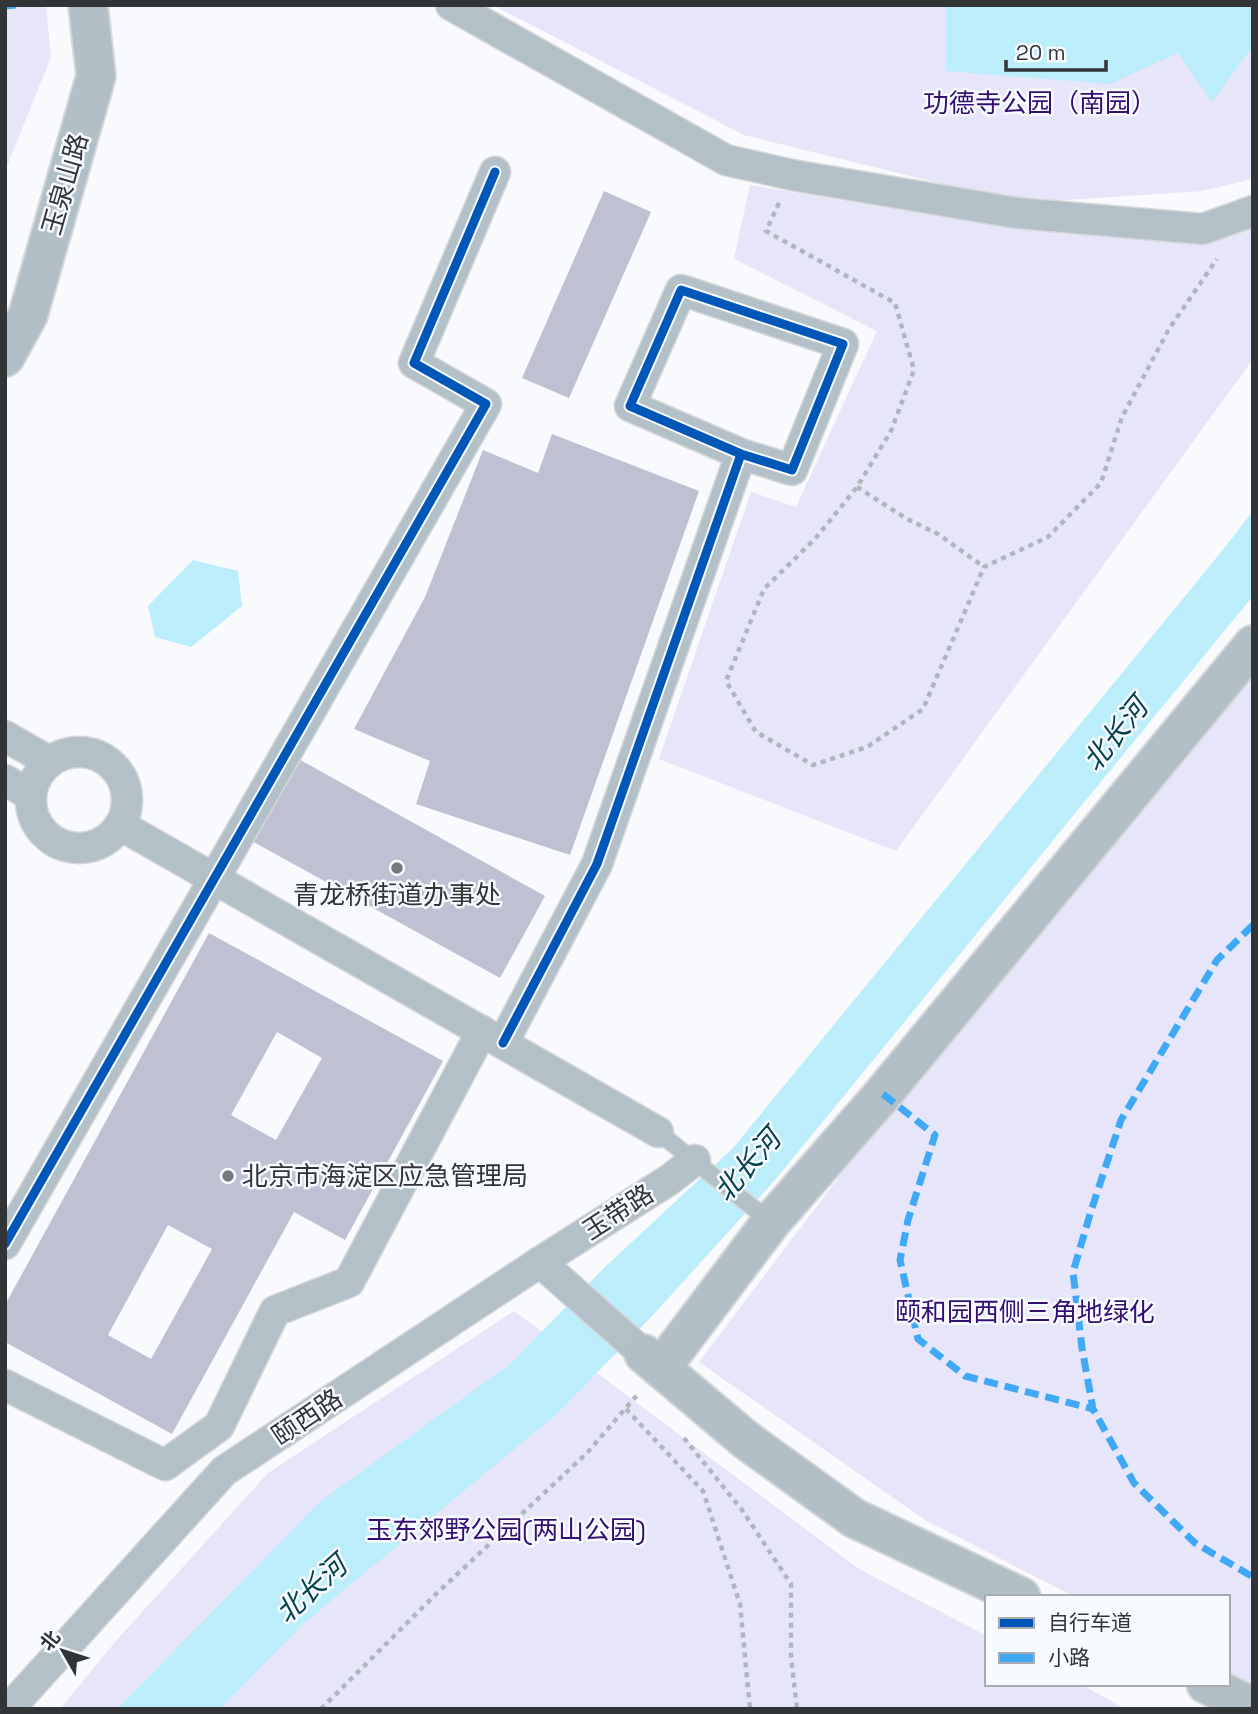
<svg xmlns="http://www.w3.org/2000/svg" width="1258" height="1714" viewBox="0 0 1258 1714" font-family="'Space Grotesk','Noto Sans SC',sans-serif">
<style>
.green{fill:#e6e5f9}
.water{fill:#bbedfb}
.building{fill:#bdc1d2;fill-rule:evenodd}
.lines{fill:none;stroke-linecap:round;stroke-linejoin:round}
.lane-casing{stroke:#d5d7d9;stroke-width:19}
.street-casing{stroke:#d5d7d9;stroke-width:33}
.secondary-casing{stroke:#d5d7d9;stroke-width:42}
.path{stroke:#afb7bc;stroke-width:4.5;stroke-dasharray:5 5;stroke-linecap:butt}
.lane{stroke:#b4c0c8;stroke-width:16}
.street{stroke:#b4c0c8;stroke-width:30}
.secondary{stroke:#b2bfc7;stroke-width:38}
.quiet{stroke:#3fa9f5;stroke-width:7;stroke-dasharray:14 7;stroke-linecap:butt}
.cycleway-casing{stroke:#f7fafe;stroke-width:13}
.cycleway{stroke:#0057b8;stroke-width:9}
.poi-dot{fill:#777a7d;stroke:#f7fafe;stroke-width:2.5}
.labels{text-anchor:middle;stroke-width:5;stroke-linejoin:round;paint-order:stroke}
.park-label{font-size:26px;fill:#330e73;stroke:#f7fafe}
.street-label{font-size:26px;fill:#323538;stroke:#f7fafe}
.poi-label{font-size:26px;fill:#323538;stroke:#f7fafe}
.water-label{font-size:28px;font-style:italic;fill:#03434f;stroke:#f7fafe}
</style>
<rect width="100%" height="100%" fill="#f8fafd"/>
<g class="green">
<path d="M5,5H46L51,57L5,171Z"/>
<path d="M493,5H1253V179L1202,191L1020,203L744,135Z"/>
<path d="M750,185L935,216L1192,243L1253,228V359L896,851L659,759L751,492L796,507L877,331L734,259Z"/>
<path d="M1253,663V1686L1228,1674V1597H1075L925,1520L699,1362L920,1070Z"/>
<path d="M514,1311L859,1569L987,1636V1684H1080L1126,1709H60L115,1642L268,1473Z"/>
</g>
<g class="water">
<path d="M946,5H1253V46L1212,102L1178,53L1110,84L946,71Z"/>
<path d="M1253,511V596L775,1180L655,1313L557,1414L303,1624L220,1709H117L321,1501L510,1364L605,1267L733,1148L1222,551Z"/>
<path d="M193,560L238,571L242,606L191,647L155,637L148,606Z"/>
</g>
<g class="building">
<path d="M604,191L651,212L569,398L522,378Z"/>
<path d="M552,434L699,491L570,855L416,804L430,761L354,729L425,597L483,450L538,473Z"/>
<path d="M295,757L545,896L500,978L250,840Z"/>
<path d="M209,933L443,1061L345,1240L294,1212L172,1434L5,1342V1305ZM277,1032L322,1058L276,1140L231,1115ZM168,1225L212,1249L151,1359L108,1335Z"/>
</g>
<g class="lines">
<g class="lane-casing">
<path id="lane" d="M658,1132L771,1222"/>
</g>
<g class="street-casing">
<g id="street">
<path d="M451,5L726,160L792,175L1016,213L1203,229L1253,211"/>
<path d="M5,736L50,762"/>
<circle cx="79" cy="800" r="48"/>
<path d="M5,780L30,795"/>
<path d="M120,825L658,1132"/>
<path d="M503,1043L597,864L741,454L630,406L681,290L843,344L792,470L741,454"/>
<path d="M5,1244L486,404L414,363L495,172"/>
<path d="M540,1262L644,1354"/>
<path d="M5,1385L165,1465L219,1426L275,1311L349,1282L482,1031"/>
<path d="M9,1709L224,1471L540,1262L669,1180L695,1160"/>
</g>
</g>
<g class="secondary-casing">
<g id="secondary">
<path d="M5,357L28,315L96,76L88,5"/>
<path d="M644,1354L746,1440L854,1518L1021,1597"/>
<path d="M661,1368L771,1222L883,1094L1253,645"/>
<path d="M1206,1684L1253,1707"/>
</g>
</g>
<g class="path">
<path d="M779,203L766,231L895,303L914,370L891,431L857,487L815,539L764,589L726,681L756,732L813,765L867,747L923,709L984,567L1048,537L1101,483L1122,417L1169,329L1217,259"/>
<path d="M857,487L907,519L938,534L984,567"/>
<path d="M626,1409L703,1491L740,1604L750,1709"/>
<path d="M684,1438L742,1510L791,1584V1657L797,1709"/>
<path d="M321,1709L436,1594L587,1453L638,1394"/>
</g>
<use href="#lane" class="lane"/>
<use href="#street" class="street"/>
<use href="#secondary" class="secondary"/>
<g class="quiet">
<path d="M5,6L16,5"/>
<path d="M1253,925L1217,960L1121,1120L1091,1211L1073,1272L1082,1348L1093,1409L1134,1483L1195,1543L1253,1577"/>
<path d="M883,1094L935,1135L908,1220L900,1260L918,1339L965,1376L1093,1409"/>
</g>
<g class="cycleway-casing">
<g id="cycleway">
<path d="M503,1043L597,864L741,454L630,406L681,290L843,344L792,470L741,454"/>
<path d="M5,1244L486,404L414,363L495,172"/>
</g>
</g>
<use href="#cycleway" class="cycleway"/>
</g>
<g class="poi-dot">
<circle cx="397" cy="868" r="7"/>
<circle cx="228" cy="1176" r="7"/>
</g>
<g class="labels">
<g class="park-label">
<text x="1040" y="112">功德寺公园（南园）</text>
<text x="1025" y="1321">颐和园西侧三角地绿化</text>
<text x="506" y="1539">玉东郊野公园(两山公园)</text>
</g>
<g class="street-label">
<text transform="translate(65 184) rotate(-74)" y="9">玉泉山路</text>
<text transform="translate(618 1212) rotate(-33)" y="9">玉带路</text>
<text transform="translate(307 1417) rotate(-34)" y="9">颐西路</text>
</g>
<g class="poi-label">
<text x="397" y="904">青龙桥街道办事处</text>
<text x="242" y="1185" text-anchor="start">北京市海淀区应急管理局</text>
</g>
<g class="water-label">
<text transform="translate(1115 734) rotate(-51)" y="10">北长河</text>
<text transform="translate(747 1165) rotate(-49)" y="10">北长河</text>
<text transform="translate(311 1589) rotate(-42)" y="10">北长河</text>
</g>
</g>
<rect width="1258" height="1714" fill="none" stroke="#323538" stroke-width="14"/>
<rect x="985" y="1595" width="245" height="91" fill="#f7fafe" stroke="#a8abaf" stroke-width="2"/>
<rect x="999" y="1618" width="35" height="10" fill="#0057b8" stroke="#a8abaf" stroke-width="2"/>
<text x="1048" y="1630" font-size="21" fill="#323538">自行车道</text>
<rect x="999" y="1653" width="35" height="10" fill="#3fa9f5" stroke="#a8abaf" stroke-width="2"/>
<text x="1048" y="1665" font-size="21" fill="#323538">小路</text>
<g transform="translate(63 1651) rotate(309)" stroke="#f7fafe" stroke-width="5" paint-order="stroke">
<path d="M0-5L12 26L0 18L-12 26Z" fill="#323538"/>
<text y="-10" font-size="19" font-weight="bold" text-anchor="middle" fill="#323538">北</text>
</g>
<path d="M1006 60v10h100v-10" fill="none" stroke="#323538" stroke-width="3.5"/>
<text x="1016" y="60" font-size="21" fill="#323538" stroke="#f7fafe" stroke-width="5" paint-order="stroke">20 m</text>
</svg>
